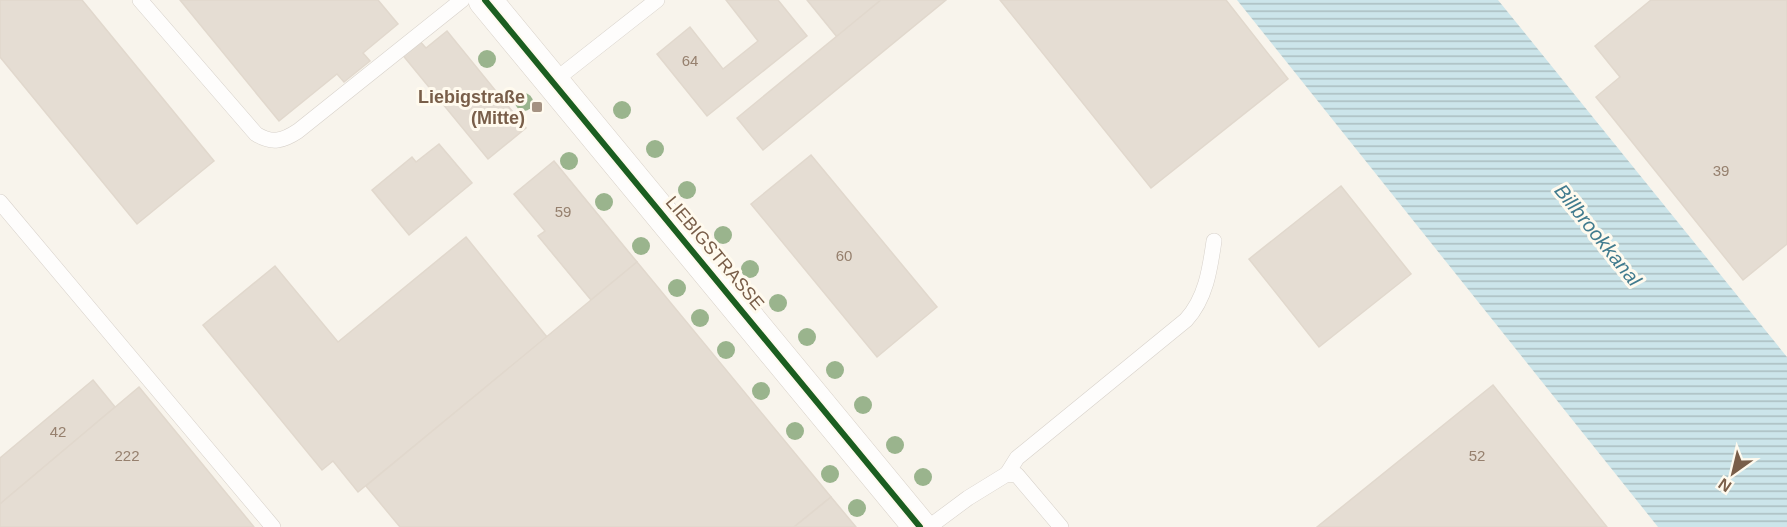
<svg xmlns="http://www.w3.org/2000/svg" width="1787" height="527" viewBox="0 0 1787 527" font-family="Helvetica,sans-serif">
<style>
.water{fill:url(#water-rules)}
.building{fill:#e5ddd3;stroke:#e1d8cd;stroke-width:1.5}
.lines{fill:none;stroke-linecap:round;stroke-linejoin:round}
.service-casing{stroke:#d7d1ca;stroke-width:16}
.secondary-casing{stroke:#d8d1c8;stroke-width:34}
.service{stroke:#fefdfc;stroke-width:15}
.secondary{stroke:#fefdfc;stroke-width:33}
.cycleway-casing{stroke:#fffaee;stroke-width:10}
.cycleway{stroke:#1b5e20;stroke-width:6}
.tree{fill:#9ab48d}
.poi-dot{fill:#a59282;stroke:#fffaee;stroke-width:2}
.labels{text-anchor:middle;stroke-width:6;stroke-linejoin:round;paint-order:stroke}
.number-label{font-size:15px;fill:#96806e}
.poi-label{font-size:18px;font-weight:bold;fill:#795e49;stroke:#fffaee;text-anchor:end}
.street-label{font-size:18px;fill:#795e49;stroke:#fffaee}
.water-label{font-size:20px;font-style:italic;fill:#417b8e;stroke:#fffaee}
</style>
<defs>
<pattern id="water-rules" width="6" height="5" patternUnits="userSpaceOnUse" patternTransform="scale(1.5)"><rect width="6" height="5" fill="#cce5ea"/><path d="M0 2.5h6" fill="none" stroke="#aabdc0"/></pattern>
</defs>
<rect width="100%" height="100%" fill="#f8f4ec"/>
<path class="water" d="M1237,0H1498L1787,357V527H1658Z"/>
<g class="building">
<path d="M0,0H82L214,161L137,224L0,57Z"/>
<path d="M180,0H378L398,24L363,53L370,61L344,82L337,74L279,121Z"/>
<path d="M726,0H778L807,36L707,116L657,54L690,27L723,69L758,41Z"/>
<path d="M807,0H881L837,37Z"/>
<path d="M881,0H946L763,150L737,118Z"/>
<path d="M1000,0H1226L1288,79L1151,188Z"/>
<path d="M1651,0H1787V244L1743,280L1596,97L1620,77L1595,46Z"/>
<path d="M447,31L526,128L488,159L401,53L417,38L426,48Z"/>
<path d="M439,144L472,183L409,235L372,190L412,157L416,162Z"/>
<path d="M811,155L937,307L877,357L751,204Z"/>
<path d="M554,161L637,262L591,300L538,236L545,231L514,194Z"/>
<path d="M1341,186L1411,274L1319,347L1249,259Z"/>
<path d="M466,237L547,337L358,492L333,461L322,470L203,325L275,266L338,342Z"/>
<path d="M637,262L831,497L794,527H400L366,486Z"/>
<path d="M93,380L115,407L0,504V458Z"/>
<path d="M1493,385L1607,527H1317Z"/>
<path d="M139,387L254,527H0V504Z"/>
<path d="M831,497L856,527H794Z"/>
</g>
<g class="lines">
<g class="service-casing">
<g id="service">
<path d="M140,0L256,134C272,144 283,141 298,131L462,0"/>
<path d="M554,81L657,0"/>
<path d="M0,202L273,527"/>
<path d="M1007,474L1017,458L1186,320C1206,298 1210,269 1214,241"/>
<path d="M929,527L968,498L1007,474L1017,475L1061,527"/>
</g>
</g>
<g class="secondary-casing">
<path id="secondary" d="M485,0L920,527"/>
</g>
<use href="#service" class="service"/>
<use href="#secondary" class="secondary"/>
<g class="cycleway-casing">
<path id="cycleway" d="M485,0L920,527"/>
</g>
<use href="#cycleway" class="cycleway"/>
</g>
<g class="tree">
<circle cx="487" cy="59" r="9"/>
<circle cx="524" cy="102" r="9"/>
<circle cx="622" cy="110" r="9"/>
<circle cx="655" cy="149" r="9"/>
<circle cx="569" cy="161" r="9"/>
<circle cx="687" cy="190" r="9"/>
<circle cx="604" cy="202" r="9"/>
<circle cx="723" cy="235" r="9"/>
<circle cx="641" cy="246" r="9"/>
<circle cx="750" cy="269" r="9"/>
<circle cx="677" cy="288" r="9"/>
<circle cx="778" cy="303" r="9"/>
<circle cx="700" cy="318" r="9"/>
<circle cx="807" cy="337" r="9"/>
<circle cx="726" cy="350" r="9"/>
<circle cx="835" cy="370" r="9"/>
<circle cx="761" cy="391" r="9"/>
<circle cx="863" cy="405" r="9"/>
<circle cx="795" cy="431" r="9"/>
<circle cx="895" cy="445" r="9"/>
<circle cx="830" cy="474" r="9"/>
<circle cx="923" cy="477" r="9"/>
<circle cx="857" cy="508" r="9"/>
</g>
<rect class="poi-dot" x="531" y="101" width="12" height="12" rx="3"/>
<g class="labels">
<g class="number-label">
<text x="690" y="66">64</text>
<text x="1721" y="176">39</text>
<text x="563" y="217">59</text>
<text x="844" y="261">60</text>
<text x="58" y="437">42</text>
<text x="127" y="461">222</text>
<text x="1477" y="461">52</text>
</g>
<g class="poi-label">
<text x="525" y="103">Liebigstraße<tspan x="525" dy="21">(Mitte)</tspan></text>
</g>
<g class="street-label">
<text transform="translate(715 253) rotate(50)" y="6">LIEBIGSTRASSE</text>
</g>
<g class="water-label">
<text transform="translate(1598 235) rotate(51)" y="7">Billbrookkanal</text>
</g>
</g>
<g transform="translate(1733 473) rotate(214)" stroke="#fffaee" stroke-width="4.5" paint-order="stroke">
<path d="M0-4.5L10 22L0 15L-10 22Z" fill="#795e49"/>
<text y="-9" font-size="16" font-weight="bold" text-anchor="middle" fill="#795e49">N</text>
</g>
</svg>
